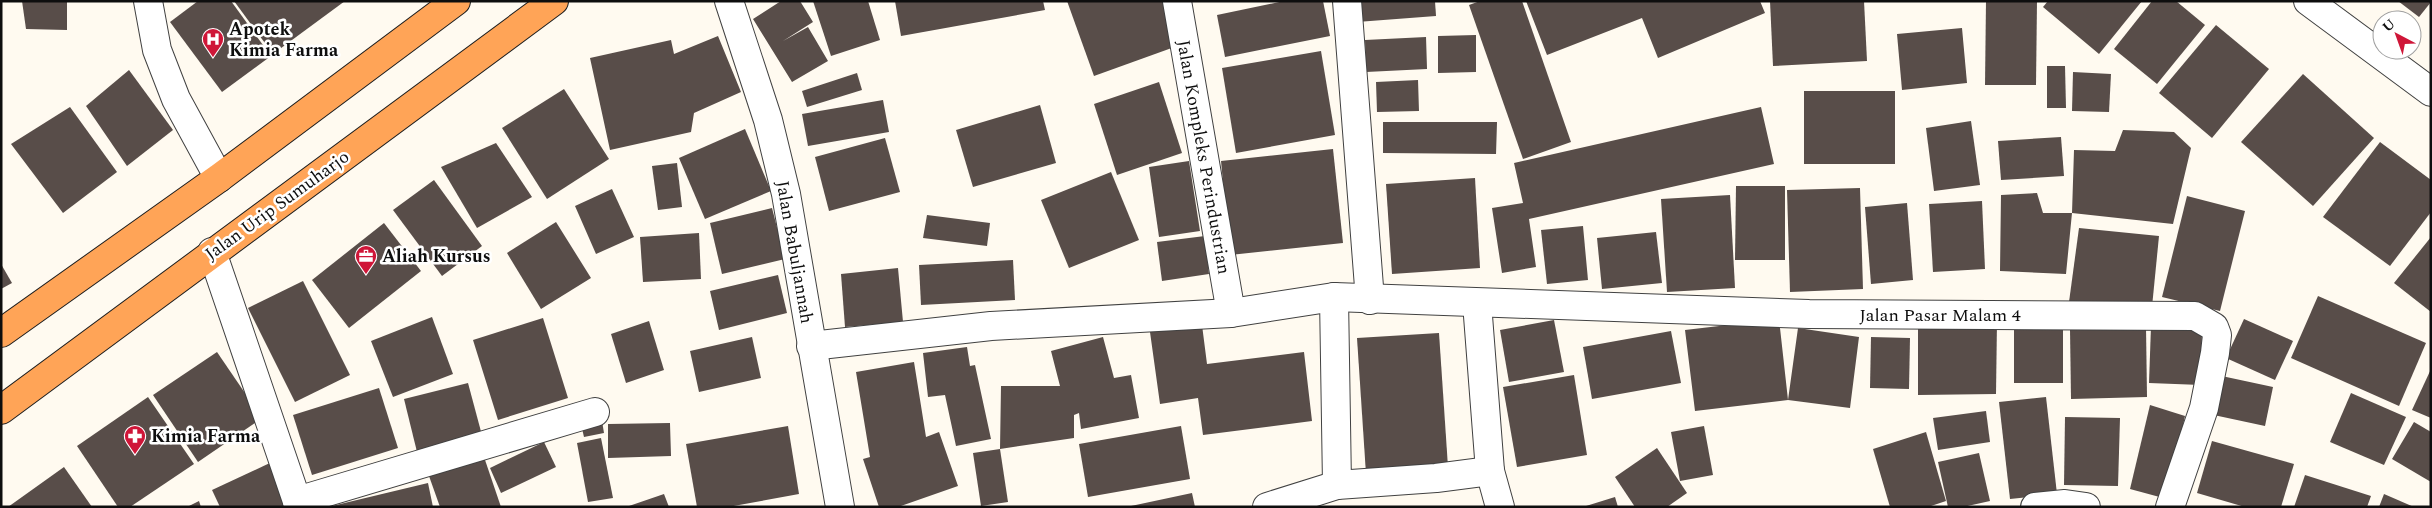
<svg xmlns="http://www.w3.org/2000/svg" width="2432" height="508" viewBox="0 0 2432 508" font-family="Spectral,serif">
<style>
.building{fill:#584d49}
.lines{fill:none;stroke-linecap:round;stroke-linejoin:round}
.minor-casing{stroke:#414141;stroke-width:30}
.trunk-casing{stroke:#1f1f1f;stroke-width:30}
.minor{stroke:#fff;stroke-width:28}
.trunk{stroke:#ffa457;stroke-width:28}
.labels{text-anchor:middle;stroke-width:5;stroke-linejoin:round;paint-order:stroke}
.poi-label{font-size:18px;font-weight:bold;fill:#0e0e0e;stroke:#fff;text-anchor:start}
.street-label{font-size:18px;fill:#0e0e0e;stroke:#fff}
</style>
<rect width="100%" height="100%" fill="#fffaf0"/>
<g class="building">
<path d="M22,1H67V30L26,29Z"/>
<path d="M198,1H231L271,56L222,92L170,22Z"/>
<path d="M234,1H345L273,54Z"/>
<path d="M781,1H800L813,22L783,41L808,27L828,61L792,82L753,19Z"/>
<path d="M813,1H868L880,40L831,56Z"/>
<path d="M895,1H1043L1045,10L901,36Z"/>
<path d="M1067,1H1165L1180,45L1094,76Z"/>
<path d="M1284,1H1323L1330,36L1225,57L1217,15Z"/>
<path d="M1356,1H1435L1436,16L1357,22Z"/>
<path d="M1480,1H1522L1571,142L1523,159L1469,5Z"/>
<path d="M1526,1H1760L1765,13L1658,58L1642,18L1547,55Z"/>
<path d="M1770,1H1864L1867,61L1773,66Z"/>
<path d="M1986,1H2037L2036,85H1985Z"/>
<path d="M2048,1H2142L2099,54L2043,7Z"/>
<path d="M2152,1H2176L2205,25L2157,84L2114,49Z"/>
<path d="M2398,1H2431V2L2419,17Z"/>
<path d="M2216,25L2269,69L2212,138L2159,93Z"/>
<path d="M1962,28L1967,83L1902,90L1897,34Z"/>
<path d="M1476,35V72L1438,73V36Z"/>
<path d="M718,36L741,92L694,113L691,132L610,150L590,58L671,40L674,54Z"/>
<path d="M1426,37L1427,69L1366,72L1365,40Z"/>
<path d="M1321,51L1335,135L1236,153L1222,68Z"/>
<path d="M2047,66H2065L2066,108H2047Z"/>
<path d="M129,70L173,130L127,166L86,106Z"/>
<path d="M2073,72L2111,74L2109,112L2072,111Z"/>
<path d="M857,73L862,90L807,107L802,91Z"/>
<path d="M2303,74L2374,138L2313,206L2241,142Z"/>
<path d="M1418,80L1419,111L1377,112L1376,82Z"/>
<path d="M1159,82L1182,153L1117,175L1094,104Z"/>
<path d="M564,89L609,159L547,199L502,128Z"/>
<rect x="1804" y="91" width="91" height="73"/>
<path d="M883,100L889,132L808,146L802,114Z"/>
<path d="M1040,105L1056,163L973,187L956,130Z"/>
<path d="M70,107L117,172L63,213L11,144Z"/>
<path d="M1761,107L1774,164L1529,219L1536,267L1502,273L1492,208L1523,203L1514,163Z"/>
<path d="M1971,121L1980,185L1934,191L1926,128Z"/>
<path d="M1383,122H1497L1496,154L1383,153Z"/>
<path d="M745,129L771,191L705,219L679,158Z"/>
<path d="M2123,130L2174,132L2191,148L2173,224L2072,213L2066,274L2000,271L2001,195L2037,193L2043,213H2072L2074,150L2115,151Z"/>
<path d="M2061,137L2064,176L2001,180L1998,141Z"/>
<path d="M885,138L900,192L829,211L815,157Z"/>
<path d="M2380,142L2431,180V212L2390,266L2323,217Z"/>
<path d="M496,143L532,197L477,228L441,167Z"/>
<path d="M1333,149L1343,243L1230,255L1221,161Z"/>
<path d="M1189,161L1200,231L1159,237L1149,167Z"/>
<path d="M677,163L682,207L658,210L652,166Z"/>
<path d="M1111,172L1139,240L1069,268L1041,200Z"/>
<path d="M1475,178L1480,268L1392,274L1386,184Z"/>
<path d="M434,180L482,246L442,276L393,210Z"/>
<path d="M1736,186H1785V260H1735Z"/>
<path d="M1860,188L1863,289L1790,292L1787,190Z"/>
<path d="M612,189L634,237L596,254L575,206Z"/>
<path d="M1730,195L1735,288L1667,292L1661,199Z"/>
<path d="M2187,196L2245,211L2220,311L2162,297Z"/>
<path d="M1982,201L1985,269L1933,272L1929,204Z"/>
<path d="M1907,203L1913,280L1871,284L1865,207Z"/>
<path d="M772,208L785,259L722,274L710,223Z"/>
<path d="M927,215L990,223L987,246L923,238Z"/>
<path d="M556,222L591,278L541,309L507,253Z"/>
<path d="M384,223L421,271L349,328L312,280Z"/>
<path d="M1583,226L1588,280L1547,284L1541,230Z"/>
<path d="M2079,228L2159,236L2152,307L2069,302Z"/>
<path d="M1656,232L1662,283L1602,289L1597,238Z"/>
<path d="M699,233L701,279L643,282L640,237Z"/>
<path d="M1205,236L1209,274L1162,281L1157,242Z"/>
<path d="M2431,237V312L2394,283Z"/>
<path d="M1013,260L1015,300L921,305L919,265Z"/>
<path d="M1,264L12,283L1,289Z"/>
<path d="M898,268L903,322L845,327L841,274Z"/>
<path d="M778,275L787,313L719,330L710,291Z"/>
<path d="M303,281L350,375L295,402L248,308Z"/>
<path d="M2318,296L2426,343L2399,406L2291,358Z"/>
<path d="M432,317L453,374L393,397L371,341Z"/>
<path d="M543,318L568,398L498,420L473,340Z"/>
<path d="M1779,319L1788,400L1798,328L1859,337L1850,408L1788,400L1695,411L1685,330Z"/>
<path d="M2244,319L2293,341L2275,380L2226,358Z"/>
<path d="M1554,320L1564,372L1509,382L1500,330Z"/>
<path d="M649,321L664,370L626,383L611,334Z"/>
<path d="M1918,321H1997L1996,394L1918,395Z"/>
<path d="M2063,322V383H2014V323Z"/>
<path d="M1202,325L1207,364L1304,352L1312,421L1203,435L1198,398L1160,404L1150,332Z"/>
<path d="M2151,326L2202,328L2201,385L2149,383Z"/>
<path d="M2146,327L2147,397L2071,399L2070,329Z"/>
<path d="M1671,331L1681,383L1592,399L1583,347Z"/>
<path d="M1439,333L1448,467L1366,474L1357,338Z"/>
<path d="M752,337L761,378L699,392L690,351Z"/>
<path d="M1103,337L1114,378L1131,375L1139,418L1081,429L1079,413L1074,415V438L1000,449L1001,386H1060L1051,351Z"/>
<path d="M1871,337L1910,338L1909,389L1870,388Z"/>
<path d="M967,347L970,366L975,365L991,439L956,446L945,395L928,397L923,353Z"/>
<path d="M217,352L262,418L198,462L153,395Z"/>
<path d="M914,362L926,437L939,432L958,486L898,507H879L863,459L870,457L856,372Z"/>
<path d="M2431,369V418L2412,410Z"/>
<path d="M1574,375L1587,455L1517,467L1503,387Z"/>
<path d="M2217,375L2273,387L2265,426L2209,414Z"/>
<path d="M468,383L483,439L418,456L404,399Z"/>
<path d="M379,388L398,448L312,475L293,415Z"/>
<path d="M2351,393L2406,417L2384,465L2330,442Z"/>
<path d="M148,397L194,464L130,507H118L77,446Z"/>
<path d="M2046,397L2057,494L2010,499L1999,402Z"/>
<path d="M2150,405L2185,416L2167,499L2130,489Z"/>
<path d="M1986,411L1990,442L1938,450L1933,418Z"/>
<path d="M601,415L604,433L584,437L580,420Z"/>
<path d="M2065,417L2120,418L2118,486L2064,485Z"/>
<path d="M2414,422L2431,432V482L2392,459Z"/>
<path d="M670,423L671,456L608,458V424Z"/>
<path d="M788,426L799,494L728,507H697L686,444Z"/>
<path d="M1181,426L1190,479L1088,497L1079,444Z"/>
<path d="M1704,426L1713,475L1680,481L1671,432Z"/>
<path d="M1926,432L1946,501L1928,507H1890L1873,449Z"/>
<path d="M601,438L613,498L588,502L577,443Z"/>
<path d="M2212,441L2294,464L2281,507H2245L2197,493Z"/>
<path d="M544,442L556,467L501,493L490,468Z"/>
<path d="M1657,448L1687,493L1667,507H1635L1615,477Z"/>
<path d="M1000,449L1008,502L981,506L973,453Z"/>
<path d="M1979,453L1990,501L1963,507H1948L1938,462Z"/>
<path d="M484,457L501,507H440L429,476Z"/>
<path d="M272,462L293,507H220L212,490Z"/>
<path d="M64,467L92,507H8Z"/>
<path d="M2305,475L2371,496L2367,507H2294Z"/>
<path d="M428,483L433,507H332V506Z"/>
<path d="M1192,493L1195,507H1131V506Z"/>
<path d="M664,494L669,507H629V506Z"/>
<path d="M2384,494L2414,507H2379Z"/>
<path d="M1615,497L1618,507H1586V506Z"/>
<path d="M199,501L201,507H187Z"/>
</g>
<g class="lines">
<g class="minor-casing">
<g id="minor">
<path d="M148,1L157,50L176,99L219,178"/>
<path d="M729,1L768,120L786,194L840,507"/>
<path d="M1177,1L1231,313"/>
<path d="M1347,1L1370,300"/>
<path d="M2308,1L2431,92"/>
<path d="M212,252L299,507"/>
<path d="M1334,297L1337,485L1436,478L1490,471"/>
<path d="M1477,303L1490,471L1500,507"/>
<path d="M811,346L991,326L1231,313L1334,297L1809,314L2195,316L2214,327L2217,335L2215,353L2204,408L2170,507"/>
<path d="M297,501L595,412"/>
<path d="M1267,507L1337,485"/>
<path d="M2035,507L2065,504L2086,507"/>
</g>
</g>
<g class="trunk-casing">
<g id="trunk">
<path d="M1,333L219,178L456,1"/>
<path d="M1,410L554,1"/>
</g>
</g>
<use href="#minor" class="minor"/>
<use href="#trunk" class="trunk"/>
</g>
<defs>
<g id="hospital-pin" transform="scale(1.125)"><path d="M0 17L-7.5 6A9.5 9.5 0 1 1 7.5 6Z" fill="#cf1638" stroke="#fff"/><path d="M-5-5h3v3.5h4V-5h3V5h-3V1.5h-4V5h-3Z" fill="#fff"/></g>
<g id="office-pin" transform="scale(1.125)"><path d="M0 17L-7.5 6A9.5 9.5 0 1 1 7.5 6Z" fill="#cf1638" stroke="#fff"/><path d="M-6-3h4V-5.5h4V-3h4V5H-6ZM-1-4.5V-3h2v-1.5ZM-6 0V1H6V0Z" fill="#fff"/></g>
<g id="pharmacy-pin" transform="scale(1.125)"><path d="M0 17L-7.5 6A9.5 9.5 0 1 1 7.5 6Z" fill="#cf1638" stroke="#fff"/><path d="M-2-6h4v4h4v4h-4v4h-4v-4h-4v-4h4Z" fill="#fff"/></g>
</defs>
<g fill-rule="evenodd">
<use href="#hospital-pin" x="213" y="39"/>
<use href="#office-pin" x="366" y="256"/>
<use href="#pharmacy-pin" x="135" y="436"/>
</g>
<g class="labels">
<g class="poi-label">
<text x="229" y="35">Apotek<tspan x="229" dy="21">Kimia Farma</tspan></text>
<text x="382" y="262">Aliah Kursus</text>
<text x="151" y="442">Kimia Farma</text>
</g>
<g class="street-label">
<text transform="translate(1204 157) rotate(80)" y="6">Jalan Kompleks Perindustrian</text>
<text transform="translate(277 205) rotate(-36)" y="6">Jalan Urip Sumuharjo</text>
<text transform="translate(795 252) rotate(80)" y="6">Jalan Babuljannah</text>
<text x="1940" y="321">Jalan Pasar Malam 4</text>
</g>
</g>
<rect width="2432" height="508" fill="none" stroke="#0e0e0e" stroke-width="5"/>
<g transform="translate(2397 35) rotate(319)"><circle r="24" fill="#ffffff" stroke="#9f9f9f"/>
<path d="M0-4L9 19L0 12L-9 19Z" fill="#cf1638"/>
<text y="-8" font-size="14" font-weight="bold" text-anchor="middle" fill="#0e0e0e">U</text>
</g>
</svg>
